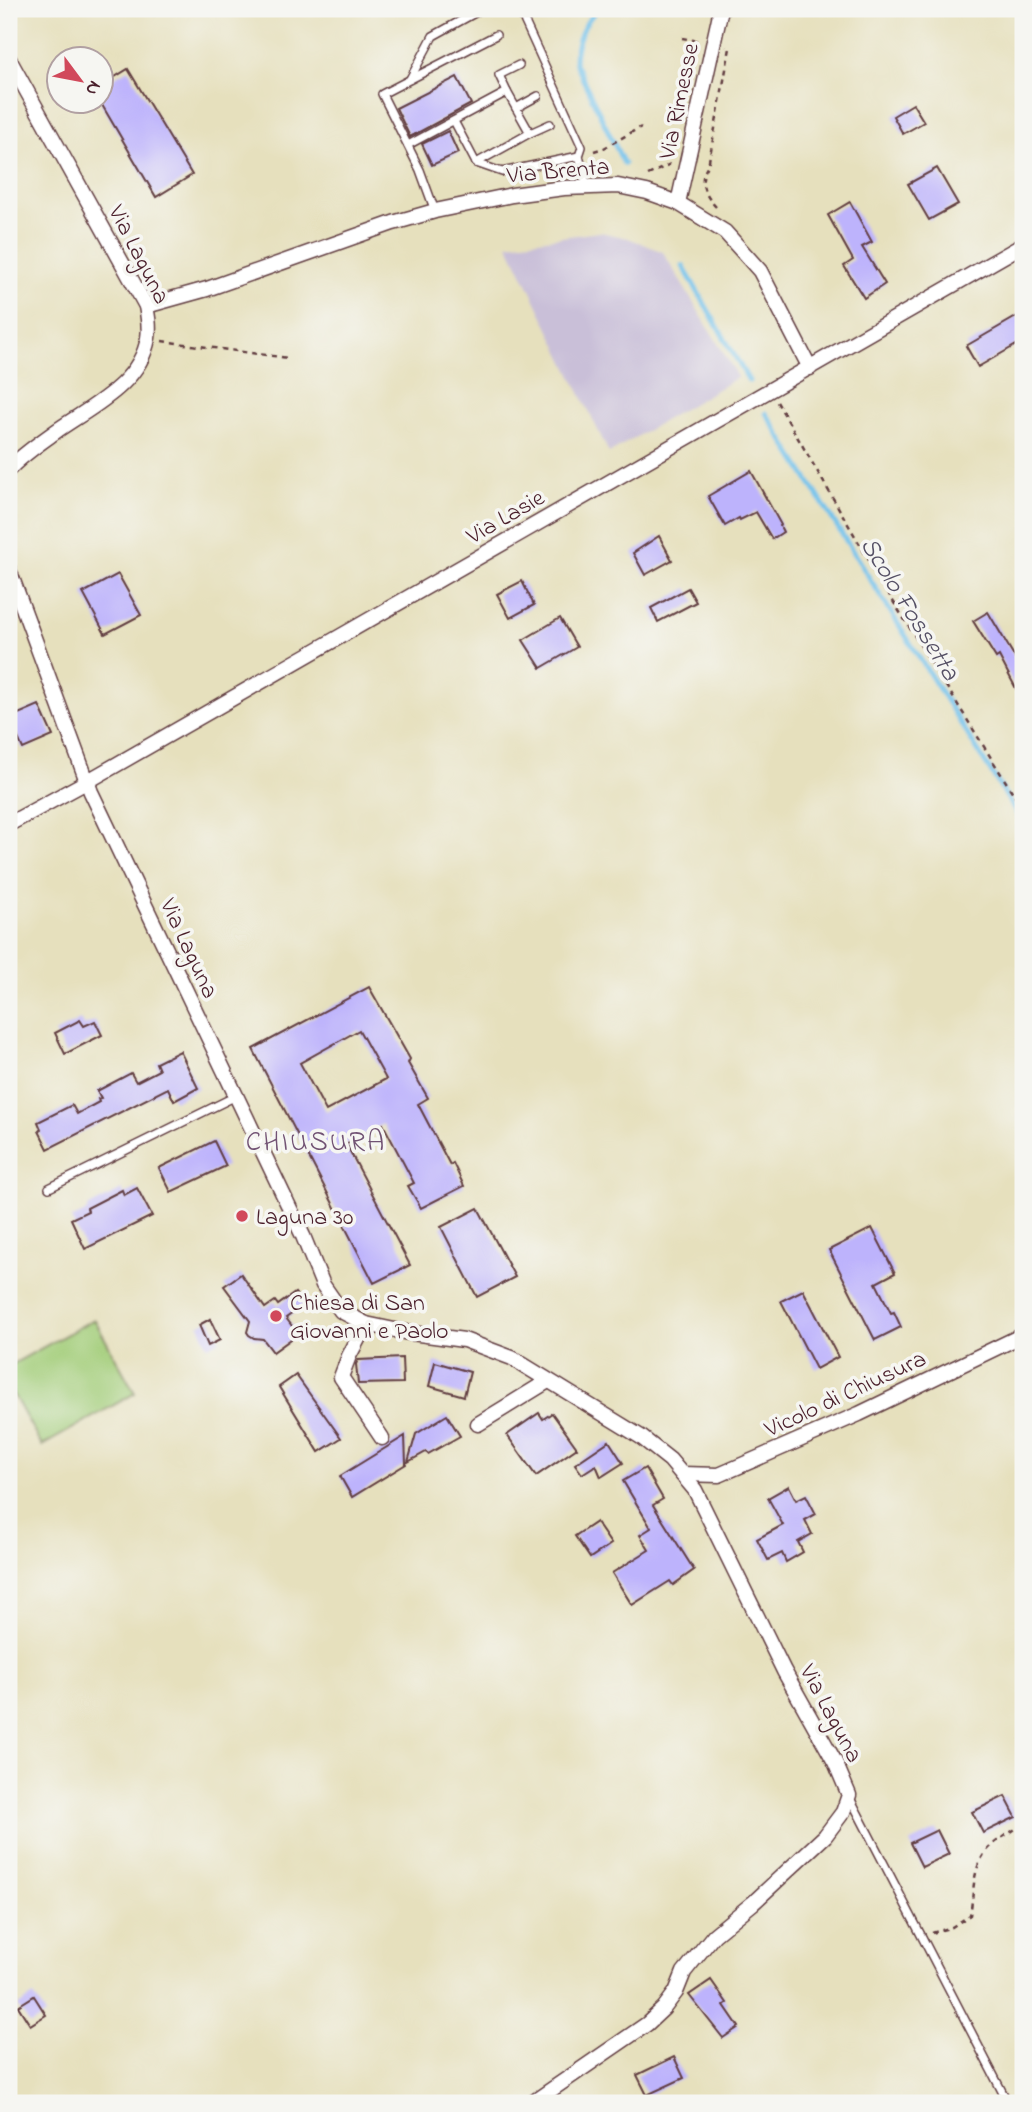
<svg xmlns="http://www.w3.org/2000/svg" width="1032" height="2112" viewBox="0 0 1032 2112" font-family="'Indie Flower',sans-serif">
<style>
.industrial{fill:#c9bfd8}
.green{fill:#a3cd79;stroke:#767652;stroke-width:2}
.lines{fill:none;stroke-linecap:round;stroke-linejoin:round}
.stream{stroke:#6fc1eb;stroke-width:5}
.building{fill:#bdb3fc;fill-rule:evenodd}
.lane-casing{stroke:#613c41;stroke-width:10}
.street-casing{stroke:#613c41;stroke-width:17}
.path{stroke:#613c41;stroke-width:2.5;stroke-dasharray:5 5;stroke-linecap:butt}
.lane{stroke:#fff;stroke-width:7}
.street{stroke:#fff;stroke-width:14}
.poi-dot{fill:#d1495b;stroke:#f6f6f2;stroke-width:2.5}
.labels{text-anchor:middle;stroke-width:7;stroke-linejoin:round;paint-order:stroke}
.street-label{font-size:24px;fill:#4a1f2b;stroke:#f6f6f2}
.poi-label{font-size:24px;fill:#4a1f2b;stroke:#f6f6f2;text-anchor:start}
.water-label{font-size:26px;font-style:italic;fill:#555065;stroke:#f6f6f2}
.quarter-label{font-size:28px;letter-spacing:2px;fill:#725374;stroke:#f6f6f2}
</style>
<rect width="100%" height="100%" fill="#f6f6f2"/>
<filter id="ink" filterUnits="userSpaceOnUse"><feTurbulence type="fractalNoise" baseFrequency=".0143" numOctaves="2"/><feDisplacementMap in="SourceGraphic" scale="14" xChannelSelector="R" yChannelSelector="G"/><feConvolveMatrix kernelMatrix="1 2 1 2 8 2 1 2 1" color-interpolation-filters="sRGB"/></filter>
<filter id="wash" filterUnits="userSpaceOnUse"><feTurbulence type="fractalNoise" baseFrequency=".00686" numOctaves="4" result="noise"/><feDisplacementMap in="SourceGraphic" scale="28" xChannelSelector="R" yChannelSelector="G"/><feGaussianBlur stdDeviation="1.57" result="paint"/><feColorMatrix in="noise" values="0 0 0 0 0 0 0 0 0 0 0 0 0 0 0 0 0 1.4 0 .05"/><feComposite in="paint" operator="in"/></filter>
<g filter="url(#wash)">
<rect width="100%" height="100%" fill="#e6e0bd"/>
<path class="industrial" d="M600,232L628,238L663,252L738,377L609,453L508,244Z"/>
<path class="green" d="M94,1319L135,1393L42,1446L9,1387V1366Z"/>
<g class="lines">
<g class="stream">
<path d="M598,9C583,23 575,43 575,63L624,164"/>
<path d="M683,266L749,381"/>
<path d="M766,413L1023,823"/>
</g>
</g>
<g id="blocks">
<g class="building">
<path d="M128,69L192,175L156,197L102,105V85Z"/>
<path d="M457,77L471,104L410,137L396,108Z"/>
<path d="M913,104L924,122L903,134L893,116Z"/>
<path d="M448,131L458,153L432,165L422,144Z"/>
<path d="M937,168L958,204L929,220L908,184Z"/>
<path d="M850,202L872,242L862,247L885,284L864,298L844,266L853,260L828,215Z"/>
<path d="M1023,313V341L978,367L966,346Z"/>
<path d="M751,471L781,525L780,526L783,532L772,539L756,512L740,520L739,518L725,526L708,496Z"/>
<path d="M659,536L672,560L645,575L633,553Z"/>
<path d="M118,574L141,615L105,634L83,593Z"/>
<path d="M522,581L534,605L510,618L497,594Z"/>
<path d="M688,588L696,602L658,622L651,608Z"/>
<path d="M988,612L1023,671V702L999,656L996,658L973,621Z"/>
<path d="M560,618L577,647L541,668L523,640Z"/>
<path d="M39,705L53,736L23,749L9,718Z"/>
<path d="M369,987L410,1059L408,1063L428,1098L418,1104L450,1165L453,1163L464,1186L421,1208L408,1186L414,1183L383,1124L346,1144L410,1265L374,1283L253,1049ZM359,1030L386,1079L326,1111L300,1063Z"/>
<path d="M80,1020L84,1026L95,1021L102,1035L65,1054L55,1033Z"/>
<path d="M180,1051L198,1088L174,1101L168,1088L48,1149L39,1131L41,1129L38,1122L72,1105L77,1114L99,1102L98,1099L101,1098L97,1091L131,1073L136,1082L159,1070L156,1063Z"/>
<path d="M214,1141L226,1166L171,1192L159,1168Z"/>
<path d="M137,1188L152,1216L85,1249L71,1219L88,1211L87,1208L122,1190L124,1195Z"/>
<path d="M478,1208L515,1277L477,1297L441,1227Z"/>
<path d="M872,1228L895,1273L876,1283L891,1313L894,1312L901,1327L875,1340L829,1250Z"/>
<path d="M241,1274L265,1308L275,1301L278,1305L295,1293L304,1305L286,1318L298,1334L273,1352L263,1339L254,1338L249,1335L247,1332L250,1321L224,1286Z"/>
<path d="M803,1290L838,1357L816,1369L781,1301Z"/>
<path d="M210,1319L220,1340L208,1346L199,1325Z"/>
<path d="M402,1358L403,1383L358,1384L356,1364L358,1360Z"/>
<path d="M435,1362L470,1372L464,1396L429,1386Z"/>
<path d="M296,1375L341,1438L319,1452L279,1387Z"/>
<path d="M539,1413L543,1419L552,1413L577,1448L536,1476L507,1435Z"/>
<path d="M447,1415L460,1436L428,1454L426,1452L408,1462L416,1434Z"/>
<path d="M405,1436L406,1464L352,1497L340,1476Z"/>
<path d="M609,1441L623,1463L601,1477L596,1465L582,1474L575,1464Z"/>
<path d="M645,1468L663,1499L653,1505L694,1570L673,1585L670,1581L632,1605L612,1573L649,1550L640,1535L651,1528L623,1481Z"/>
<path d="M789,1486L796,1500L806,1495L816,1514L805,1520L812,1534L798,1542L803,1552L786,1562L782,1553L768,1560L757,1539L783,1525L768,1498Z"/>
<path d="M596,1522L611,1544L590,1558L575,1536Z"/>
<path d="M1005,1796L1016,1817L983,1833L972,1812Z"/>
<path d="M937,1830L949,1854L922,1867L910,1843Z"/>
<path d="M711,1980L727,2003L724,2005L739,2027L723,2038L689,1995Z"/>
<path d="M34,1996L46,2015L30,2025L18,2006Z"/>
<path d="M674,2057L684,2078L647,2095L637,2075Z"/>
</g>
</g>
</g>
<g filter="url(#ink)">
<use href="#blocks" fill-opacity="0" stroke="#613c41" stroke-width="2"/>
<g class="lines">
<g class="lane-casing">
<g id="lane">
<path d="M519,9L582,147L579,156"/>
<path d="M410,79L433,36L482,9"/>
<path d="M507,92L499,75L519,65"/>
<path d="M516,108L538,96"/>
<path d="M454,121L476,163L502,172L579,156L587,186"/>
<path d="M530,133L550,124"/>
<path d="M408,145L507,92L530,133L476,163"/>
<path d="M435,211L420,170L382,94L496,35"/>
<path d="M49,1188L236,1096"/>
<path d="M849,1796L1008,2103"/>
</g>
</g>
<g class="street-casing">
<g id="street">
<path d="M9,59L146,306C148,317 150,327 148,338C140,385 90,407 55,432C40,443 22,455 9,469"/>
<path d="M678,203L721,9"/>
<path d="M146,306L207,289L393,223L435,211L512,195L564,188L618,186L647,192L678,203L725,232L760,271L810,368"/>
<path d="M9,570L91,792L303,1236L323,1285L341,1311L366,1324L404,1332L464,1340L512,1358L641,1437L670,1460L695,1490L784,1671L835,1762L849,1795L843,1812L825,1836L753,1903L714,1935L684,1972L676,1992L664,2008L647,2024L532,2103"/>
<path d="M9,824L88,781L1023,245"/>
<path d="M366,1324L349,1356L341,1377L382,1438"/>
<path d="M478,1424L548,1381"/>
<path d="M682,1474L719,1475L859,1414L1023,1335"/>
</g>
</g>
<g class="path">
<path d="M682,38L699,41"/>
<path d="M594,151L604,148L641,127"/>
<path d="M648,175L670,164"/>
<path d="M716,207C705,195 697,181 708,166L730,48L726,47"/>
<path d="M162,341L288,358"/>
<path d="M777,402L891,598L1023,809"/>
<path d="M932,1933L952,1927L970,1915C975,1887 971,1861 996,1842C1005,1834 1017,1831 1023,1821"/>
</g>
<use href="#lane" class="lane"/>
<use href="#street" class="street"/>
</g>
</g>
<g class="poi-dot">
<circle cx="242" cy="1216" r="7"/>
<circle cx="276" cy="1316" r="7"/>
</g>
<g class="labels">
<g class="street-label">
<text transform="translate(678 101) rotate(-78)" y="8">Via Rimesse</text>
<text transform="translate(558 170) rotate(-5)" y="8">Via Brenta</text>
<text transform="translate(140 254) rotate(63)" y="8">Via Laguna</text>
<text transform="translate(505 516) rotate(-30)" y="8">Via Lasie</text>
<text transform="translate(190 948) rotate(65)" y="8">Via Laguna</text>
<text transform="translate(845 1393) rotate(-25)" y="8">Vicolo di Chiusura</text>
<text transform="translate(832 1713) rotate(62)" y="8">Via Laguna</text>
</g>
<g class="poi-label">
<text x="256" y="1224">Laguna 30</text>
<text x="290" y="1310">Chiesa di San<tspan x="290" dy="28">Giovanni e Paolo</tspan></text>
</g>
<g class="water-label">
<text transform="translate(911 608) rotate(58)" y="9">Scolo Fossetta</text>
</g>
<g class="quarter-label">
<text x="316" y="1150">CHIUSURA</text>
</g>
</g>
<rect width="1032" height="2112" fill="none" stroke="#f6f6f2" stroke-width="35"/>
<g transform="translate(80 80) rotate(122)"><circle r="33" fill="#f6f6f2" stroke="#b1a0a2" stroke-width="2"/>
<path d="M0-5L12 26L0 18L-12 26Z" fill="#d1495b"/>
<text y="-10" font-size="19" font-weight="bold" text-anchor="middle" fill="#4a1f2b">N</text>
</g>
</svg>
